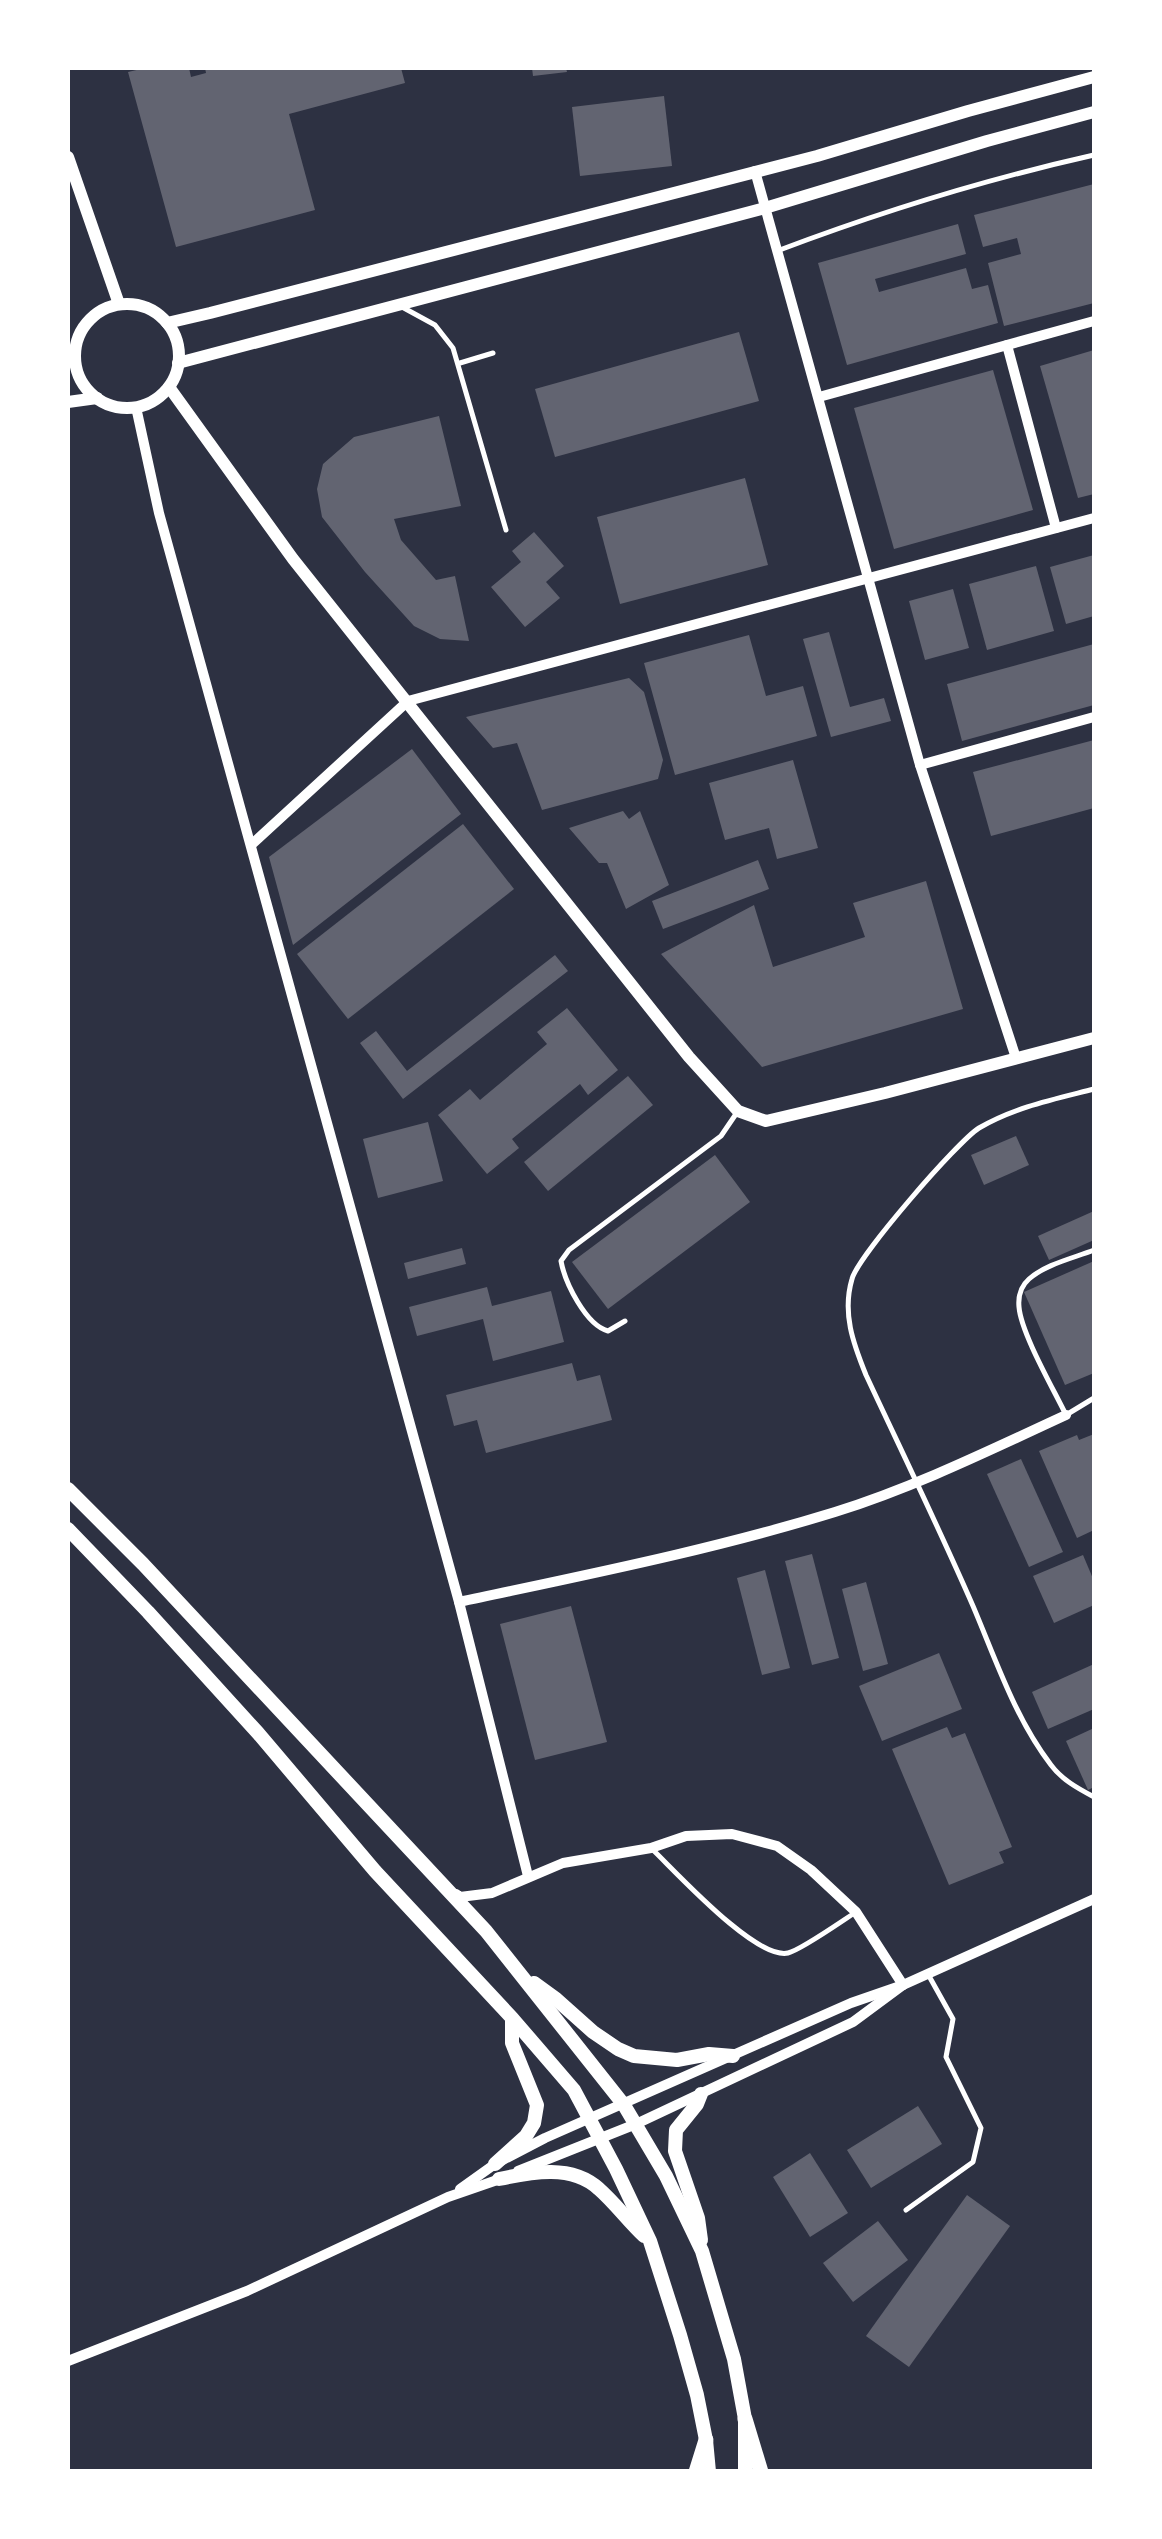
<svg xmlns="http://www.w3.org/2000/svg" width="1162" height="2539" viewBox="0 0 1162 2539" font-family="'Public Sans',sans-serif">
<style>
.building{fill:#626471}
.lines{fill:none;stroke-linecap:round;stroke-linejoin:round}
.service{stroke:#fff;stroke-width:5}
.minor{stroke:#fff;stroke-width:10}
.tertiary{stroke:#fff;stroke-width:12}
.secondary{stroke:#fff;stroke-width:14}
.trunk{stroke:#fff;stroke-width:15}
</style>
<rect width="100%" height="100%" fill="#2d3142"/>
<g class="building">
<path d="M145,68H189L191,77L206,73L205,68H401L405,83L289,114L315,210L176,247L128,72Z"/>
<path d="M532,68H566L567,72L533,76Z"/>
<path d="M664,96L672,166L580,176L572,107Z"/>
<path d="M1094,184V303L1004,326L988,263L1021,254L1017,238L983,247L974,215Z"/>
<path d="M958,224L966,254L875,279L879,292L966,268L972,289L988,285L998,323L847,365L818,263Z"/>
<path d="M739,332L759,401L555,457L535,389Z"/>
<path d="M1094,350V494L1078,498L1040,366Z"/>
<path d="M993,370L1033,510L894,549L854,408Z"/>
<path d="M439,416L461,506L394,519L401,540L436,580L455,576L469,641L440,639L414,626L365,572L322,517L317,489L323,464L354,437Z"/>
<path d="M745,478L768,565L620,604L597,517Z"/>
<path d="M534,532L564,566L546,582L560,598L525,627L491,587L521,562L512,551Z"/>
<path d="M1094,555V616L1066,624L1050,567Z"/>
<path d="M1036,566L1054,631L987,650L969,584Z"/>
<path d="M953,589L969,648L925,660L909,601Z"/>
<path d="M829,632L850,707L884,698L891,721L831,737L803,639Z"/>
<path d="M749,635L766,696L803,686L817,736L675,775L644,663Z"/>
<path d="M1094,644V705L962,741L947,684Z"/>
<path d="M629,678L644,692L663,760L658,779L542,810L517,743L493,748L466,717Z"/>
<path d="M1094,740V808L991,836L973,772Z"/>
<path d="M412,749L461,814L293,945L269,857Z"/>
<path d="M793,760L818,848L777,859L769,828L725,840L709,783Z"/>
<path d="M623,811L629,819L640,811L669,885L626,909L607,863H599L569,828Z"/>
<path d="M463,824L514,889L348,1019L297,954Z"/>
<path d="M758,860L769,889L663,929L652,901Z"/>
<path d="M926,881L963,1009L762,1067L661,954L754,905L773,967L865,937L853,903Z"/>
<path d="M555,955L568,971L403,1099L360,1043L376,1031L407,1071Z"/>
<path d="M567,1008L618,1070L588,1095L580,1084L512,1139L519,1148L487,1174L438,1115L470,1089L480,1100L547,1044L537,1032Z"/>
<path d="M628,1076L653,1105L548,1191L524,1162Z"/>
<path d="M428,1122L443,1181L378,1198L363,1139Z"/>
<path d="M1016,1136L1029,1165L984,1185L971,1155Z"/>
<path d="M715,1155L750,1202L608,1309L572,1262Z"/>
<path d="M1094,1211V1240L1049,1260L1038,1236Z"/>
<path d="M462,1248L466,1264L408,1279L404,1263Z"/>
<path d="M1094,1261V1373L1065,1385L1024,1292Z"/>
<path d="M487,1287L492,1306L551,1291L564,1342L493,1361L483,1319L417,1336L409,1307Z"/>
<path d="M572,1363L577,1381L600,1375L612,1420L486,1453L477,1420L454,1426L446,1395Z"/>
<path d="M1094,1434V1530L1077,1538L1039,1451L1077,1435L1079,1440Z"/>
<path d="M1021,1459L1063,1552L1029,1567L987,1474Z"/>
<path d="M812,1554L839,1658L812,1665L785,1561Z"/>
<path d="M1083,1555L1094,1581V1605L1054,1623L1033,1576Z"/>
<path d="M765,1570L790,1668L762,1675L737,1578Z"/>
<path d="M866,1582L888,1664L863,1671L842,1589Z"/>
<path d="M571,1606L607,1742L535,1760L500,1624Z"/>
<path d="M939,1653L962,1709L882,1741L859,1686Z"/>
<path d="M1094,1664V1709L1048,1729L1032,1692Z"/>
<path d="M947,1727L952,1738L965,1733L1012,1847L999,1852L1004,1863L949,1885L892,1749Z"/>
<path d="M1094,1728V1787L1088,1790L1066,1741Z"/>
<path d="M918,2106L942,2144L871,2188L847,2150Z"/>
<path d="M810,2153L848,2213L810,2237L773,2177Z"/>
<path d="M967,2195L1010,2226L909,2367L866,2336Z"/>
<path d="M878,2221L908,2260L853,2302L823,2263Z"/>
</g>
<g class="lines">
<g class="service">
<path d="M777,251C880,212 987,179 1094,155"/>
<path d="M402,307L435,325L453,348L506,530"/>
<path d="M460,363L493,353"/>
<path d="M1094,1089C1055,1099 1015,1107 979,1128C958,1141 858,1256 852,1279C842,1313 853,1343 866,1375C902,1452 939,1528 973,1606C996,1660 1015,1718 1051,1765C1062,1780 1079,1789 1094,1797"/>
<path d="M1094,1250C1074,1258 1046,1264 1029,1279C1021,1286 1018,1296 1019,1307C1021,1333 1054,1390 1066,1415L1094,1398"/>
<path d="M625,1321L608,1331C586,1325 565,1283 561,1261L569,1250L721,1136L738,1111"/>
<path d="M653,1850C677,1873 756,1960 788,1953C801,1950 842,1921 856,1912"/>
<path d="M906,2210L973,2162L981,2128L946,2057L953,2019L929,1976"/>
</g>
<g class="minor">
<path d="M755,171L920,765L1016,1058"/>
<path d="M1007,345L1056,528"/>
<path d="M819,397L1094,321"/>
<path d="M136,407L159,513L459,1602L528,1876"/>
<path d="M920,765L1094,717"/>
<path d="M251,845L408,701L1094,518"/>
<path d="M459,1602C585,1575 712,1550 835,1512C915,1487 990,1450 1066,1415"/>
<path d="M456,1894L460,1897L492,1893L563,1863L651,1848L686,1836L732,1834L777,1846L811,1870L856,1912L903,1985"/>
<path d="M518,2171L636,2124L853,2022L903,1985"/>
<path d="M460,2189L495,2164L545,2138L851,2003L903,1985L1094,1899"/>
<path d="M68,2361L247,2291L448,2197L503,2178"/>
</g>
<g class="tertiary">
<path d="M68,157L119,304"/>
<circle cx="127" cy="356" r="52"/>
<path d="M167,323L210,313L817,156L968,111L1094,77"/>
<path d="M178,363L765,208L987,141L1094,112"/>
<path d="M169,387L293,559L689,1057L738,1111L766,1121L885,1093L1094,1038"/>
<path d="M68,402L97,398"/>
</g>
<g class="secondary">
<path d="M68,1489L143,1564L486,1931L624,2105L666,2176L702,2251L734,2359L745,2419V2472"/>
<path d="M68,1529L148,1612L258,1733L375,1871L512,2018L574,2090L616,2169L650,2241L680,2335L697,2395L706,2440L709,2472"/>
<path d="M534,1983L556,1999L593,2032L618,2049L634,2056L677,2060L709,2054L733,2056"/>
<path d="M495,2164L526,2136L534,2123L537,2105L512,2043V2019"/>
<path d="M499,2179C532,2172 572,2164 599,2189C615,2203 628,2221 644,2236"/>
<path d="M701,2240L698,2218L675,2151L676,2130L697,2104L701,2094"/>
</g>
<g class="trunk">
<path d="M745,2419L761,2472"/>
<path d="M696,2472L706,2440"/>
</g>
</g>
<rect width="1162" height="2539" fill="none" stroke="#ffffff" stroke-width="140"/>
</svg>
